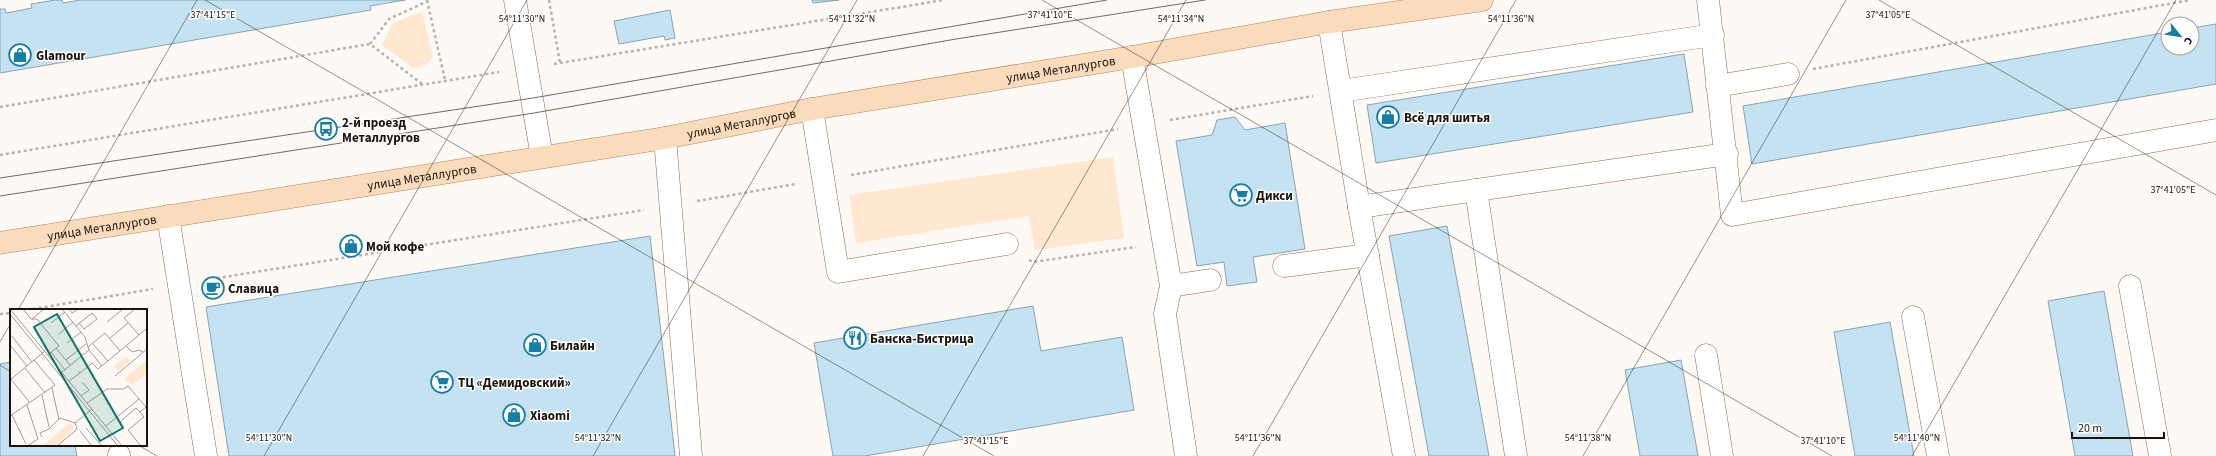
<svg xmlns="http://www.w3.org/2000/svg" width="2216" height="456" viewBox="0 0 2216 456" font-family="'Source Sans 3',sans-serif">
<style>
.green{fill:#ffe7d1}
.building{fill:#c5e2f2;stroke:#88a4b3}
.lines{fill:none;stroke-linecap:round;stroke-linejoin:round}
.minor-casing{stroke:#806d59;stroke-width:23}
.major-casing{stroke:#aa8662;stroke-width:23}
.path{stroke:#b8b2ad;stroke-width:2.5;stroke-dasharray:3 3;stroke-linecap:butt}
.minor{stroke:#fff;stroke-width:22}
.major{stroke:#fadcbd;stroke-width:22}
.tram{stroke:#716b64;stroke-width:1}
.ticks{fill:none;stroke:#1b140c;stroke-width:1;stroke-opacity:0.45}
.labels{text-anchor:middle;stroke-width:3;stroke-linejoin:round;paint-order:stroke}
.poi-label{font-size:13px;font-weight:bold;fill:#1b140c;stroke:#fff;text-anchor:start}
.street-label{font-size:13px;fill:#1b140c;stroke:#fff}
.inset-road{fill:none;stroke:#a39d98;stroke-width:1}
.view{fill:#0f766e;fill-opacity:0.15;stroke:#0f766e;stroke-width:2}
.inset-edge{fill:none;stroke:#1b140c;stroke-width:2}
.ticks-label{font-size:10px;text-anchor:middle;fill:#1b140c;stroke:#fff;stroke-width:3;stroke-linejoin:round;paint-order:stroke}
</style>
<rect width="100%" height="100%" fill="#fef9f5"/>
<g class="green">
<path d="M422,12L433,57L426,65L413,68L382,45L393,23Z"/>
<path d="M1113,157L1124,238L1035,250L1029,216L856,243L849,195Z"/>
</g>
<g class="building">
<path d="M55,0H62L63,3L80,0H405L370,6L371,10L0,73V9H5L6,13L32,8L31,4Z"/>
<path d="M812,0H839L813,3Z"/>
<path d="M670,10L675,38L665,40L664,36L619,44L614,21Z"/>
<path d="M2216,24V84L1752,164L1743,106L2168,32V48H2192V28Z"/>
<path d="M1684,54L1693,112L1376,163L1367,105Z"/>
<path d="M1235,117L1245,130L1285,123L1305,249L1253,257L1257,282L1227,286L1224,262L1197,266L1176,141L1212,135L1217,120Z"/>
<path d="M1447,226L1489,456H1429L1389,236Z"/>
<path d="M650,236L675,456H229L206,307Z"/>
<path d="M2104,291L2133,456H2075L2048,301Z"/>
<path d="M1033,306L1041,351L1122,337L1134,410L865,456H833L814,343Z"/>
<path d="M1890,322L1914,456H1855L1834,332Z"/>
<path d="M1681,360L1698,456H1640L1625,370Z"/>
<path d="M11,362V445H75L77,456H0V364Z"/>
</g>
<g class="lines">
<g class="minor-casing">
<g id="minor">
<path d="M515,0L542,157"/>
<path d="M1708,0L1732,215L2216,130"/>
<path d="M1329,22L1359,207L1404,456"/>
<path d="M1132,57L1171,286L1210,280"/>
<path d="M1717,86L1788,74"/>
<path d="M1341,91L1713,35"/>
<path d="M812,109L838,272L1007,244"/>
<path d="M665,138L691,456"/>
<path d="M1476,190L1516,456"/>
<path d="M1359,207L1727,154"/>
<path d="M168,216L206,456"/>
<path d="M1284,266L1368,255"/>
<path d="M1171,286L1165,314L1186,456"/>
<path d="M2130,286L2160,456"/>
<path d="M1913,317L1938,456"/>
<path d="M1706,355L1722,456"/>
<path d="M119,455V456"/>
</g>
</g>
<g class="major-casing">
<g id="major">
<path id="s1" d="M0,243L665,138L812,109L1132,57L1329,22L1482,0"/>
</g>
</g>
<g class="path">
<path d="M427,0L445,80"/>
<path d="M549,0L560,63"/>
<path d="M370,44L389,19L428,1"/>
<path d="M554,64L944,0"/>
<path d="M1813,69L2190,0"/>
<path d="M0,107L370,44L422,84"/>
<path d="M1170,120L1313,96"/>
<path d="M0,155L499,72"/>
<path d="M851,175L1118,129"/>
<path d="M697,201L796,184"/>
<path d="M1029,260L1033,262L1136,247"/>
<path d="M205,280L644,210"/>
<path d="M27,310L153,289"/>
<path d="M0,314L11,313"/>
</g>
<use href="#minor" class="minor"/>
<use href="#major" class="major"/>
<g class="tram">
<path d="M0,178L533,98L1107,0"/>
<path d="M0,196L534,113L956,39L1205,0"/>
</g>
</g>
<path class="ticks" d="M205,0L994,456M1042,0L1832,456M1879,0L2216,195M18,310L197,0M0,342L11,323M0,365L11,372M138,445L157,456M264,456L527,0M593,456L857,0M923,456L1186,0M1253,456L1516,0M1583,456L1846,0M1912,456L2176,0"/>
<defs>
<g id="shop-ring" transform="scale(1.15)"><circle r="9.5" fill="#fff" stroke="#147ea7" stroke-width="1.5"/><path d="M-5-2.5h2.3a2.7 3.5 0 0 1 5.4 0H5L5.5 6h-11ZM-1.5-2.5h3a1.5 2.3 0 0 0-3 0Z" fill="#147ea7"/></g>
<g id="bus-ring" transform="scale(1.15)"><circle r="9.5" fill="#fff" stroke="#147ea7" stroke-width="1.5"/><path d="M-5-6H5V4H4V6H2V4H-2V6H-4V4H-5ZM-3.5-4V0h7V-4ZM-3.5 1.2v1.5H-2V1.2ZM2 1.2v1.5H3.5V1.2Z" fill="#147ea7"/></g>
<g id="supermarket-ring" transform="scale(1.15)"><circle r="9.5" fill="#fff" stroke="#147ea7" stroke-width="1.5"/><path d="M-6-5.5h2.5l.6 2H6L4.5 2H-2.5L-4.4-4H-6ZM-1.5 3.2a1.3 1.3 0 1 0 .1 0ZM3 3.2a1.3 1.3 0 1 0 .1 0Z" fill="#147ea7"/></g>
<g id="cafe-ring" transform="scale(1.15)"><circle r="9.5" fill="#fff" stroke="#147ea7" stroke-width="1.5"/><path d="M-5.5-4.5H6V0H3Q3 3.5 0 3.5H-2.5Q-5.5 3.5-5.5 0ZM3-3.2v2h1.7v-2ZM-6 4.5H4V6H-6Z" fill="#147ea7"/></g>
<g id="restaurant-ring" transform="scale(1.15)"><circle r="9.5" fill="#fff" stroke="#147ea7" stroke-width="1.5"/><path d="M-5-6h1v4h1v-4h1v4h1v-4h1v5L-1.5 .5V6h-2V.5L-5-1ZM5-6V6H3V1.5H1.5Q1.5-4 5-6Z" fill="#147ea7"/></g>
</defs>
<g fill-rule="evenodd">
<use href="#shop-ring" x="20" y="55"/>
<use href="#shop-ring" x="1388" y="117"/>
<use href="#bus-ring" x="326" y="129"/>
<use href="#supermarket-ring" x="1241" y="195"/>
<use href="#shop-ring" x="351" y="246"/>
<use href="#cafe-ring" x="213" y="288"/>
<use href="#restaurant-ring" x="855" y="338"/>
<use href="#shop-ring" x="535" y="345"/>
<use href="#supermarket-ring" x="442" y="382"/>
<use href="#shop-ring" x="514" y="415"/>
</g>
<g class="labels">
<g class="poi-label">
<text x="36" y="60">Glamour</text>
<text x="1404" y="122">Всё для шитья</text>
<text x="342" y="127">2-й проезд<tspan x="342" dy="15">Металлургов</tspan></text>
<text x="1256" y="200">Дикси</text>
<text x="366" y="251">Мой кофе</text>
<text x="228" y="293">Славица</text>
<text x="870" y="343">Банска-Бистрица</text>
<text x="550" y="350">Билайн</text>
<text x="458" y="387">ТЦ «Демидовский»</text>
<text x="530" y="420">Xiaomi</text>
</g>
<g class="street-label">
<text dy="5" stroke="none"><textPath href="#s1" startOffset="1075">улица Металлургов</textPath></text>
<text dy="5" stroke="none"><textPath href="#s1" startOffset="751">улица Металлургов</textPath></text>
<text dy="5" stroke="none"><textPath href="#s1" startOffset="427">улица Металлургов</textPath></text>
<text dy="5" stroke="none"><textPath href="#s1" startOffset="103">улица Металлургов</textPath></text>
</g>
</g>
<g transform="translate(10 309)">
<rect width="137" height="137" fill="#fef9f5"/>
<path d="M117,48L120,52L108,63L104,57ZM137,51V64L123,76L116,72L115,69ZM60,114L64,116L63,121L55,129L45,137H32Z" fill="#ffe7d1"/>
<path class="inset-road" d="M0,0L112,137M13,0L21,10H27L49,37L37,46M52,0L75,28L79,41L92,57M59,0L62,4L68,0M125,0L114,9L129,26M0,5L108,137M22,10L34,0M97,13L113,0M41,14L55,3M66,17L82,4L87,10L74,20L69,14M49,25L63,13M2,27L22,53M99,30L118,14M57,34L71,23M82,34L98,52M0,36L17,57M116,37L122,43L129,41L133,43M78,38L95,24L110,42L137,19M46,39L60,56M41,43L55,61M56,51L76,35M15,59L35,84M52,63L79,41M70,64L82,54L88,60L110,42M105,67L137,40M1,70L20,94M0,71L35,42M59,72L70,64L68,62M42,79L49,111M32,86L39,118M71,87L79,81L72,73M77,94L97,80H113L118,77L136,98L130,103L126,99L110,113M130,103L134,108L118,121L131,137M2,106L16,135M0,107L45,76L24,51M96,117L129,90M76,119L92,137M70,122L82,137M32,128L30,124L39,120L50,109L65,114M17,137L28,130L17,96M47,137L65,122L67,119L65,114L82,100"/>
<path class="view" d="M47,5L113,119L90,132L24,18Z"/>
<rect width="137" height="137" class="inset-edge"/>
</g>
<g class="ticks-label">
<text x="213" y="18">37°41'15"E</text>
<text x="1888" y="18">37°41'05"E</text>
<text x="1050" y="18">37°41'10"E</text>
<text x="522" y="22">54°11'30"N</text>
<text x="852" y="22">54°11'32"N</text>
<text x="1181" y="22">54°11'34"N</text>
<text x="1511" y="22">54°11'36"N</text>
<text x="2173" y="193">37°41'05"E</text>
<text x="269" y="441">54°11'30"N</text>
<text x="598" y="441">54°11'32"N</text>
<text x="1258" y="441">54°11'36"N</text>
<text x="1588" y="441">54°11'38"N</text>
<text x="1917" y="441">54°11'40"N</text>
<text x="986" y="444">37°41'15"E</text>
<text x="1823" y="444">37°41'10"E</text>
</g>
<g transform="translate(2180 36) rotate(120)"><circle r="19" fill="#ffffff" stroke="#a4a19e"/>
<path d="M0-3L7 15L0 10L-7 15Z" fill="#147ea7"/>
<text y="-6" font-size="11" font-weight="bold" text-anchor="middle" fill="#1b140c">С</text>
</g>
<path d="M2072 432v6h92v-6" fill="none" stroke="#1b140c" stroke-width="2"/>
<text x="2078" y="432" font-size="12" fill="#1b140c" stroke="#ffffff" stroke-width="3" paint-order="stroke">20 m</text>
</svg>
